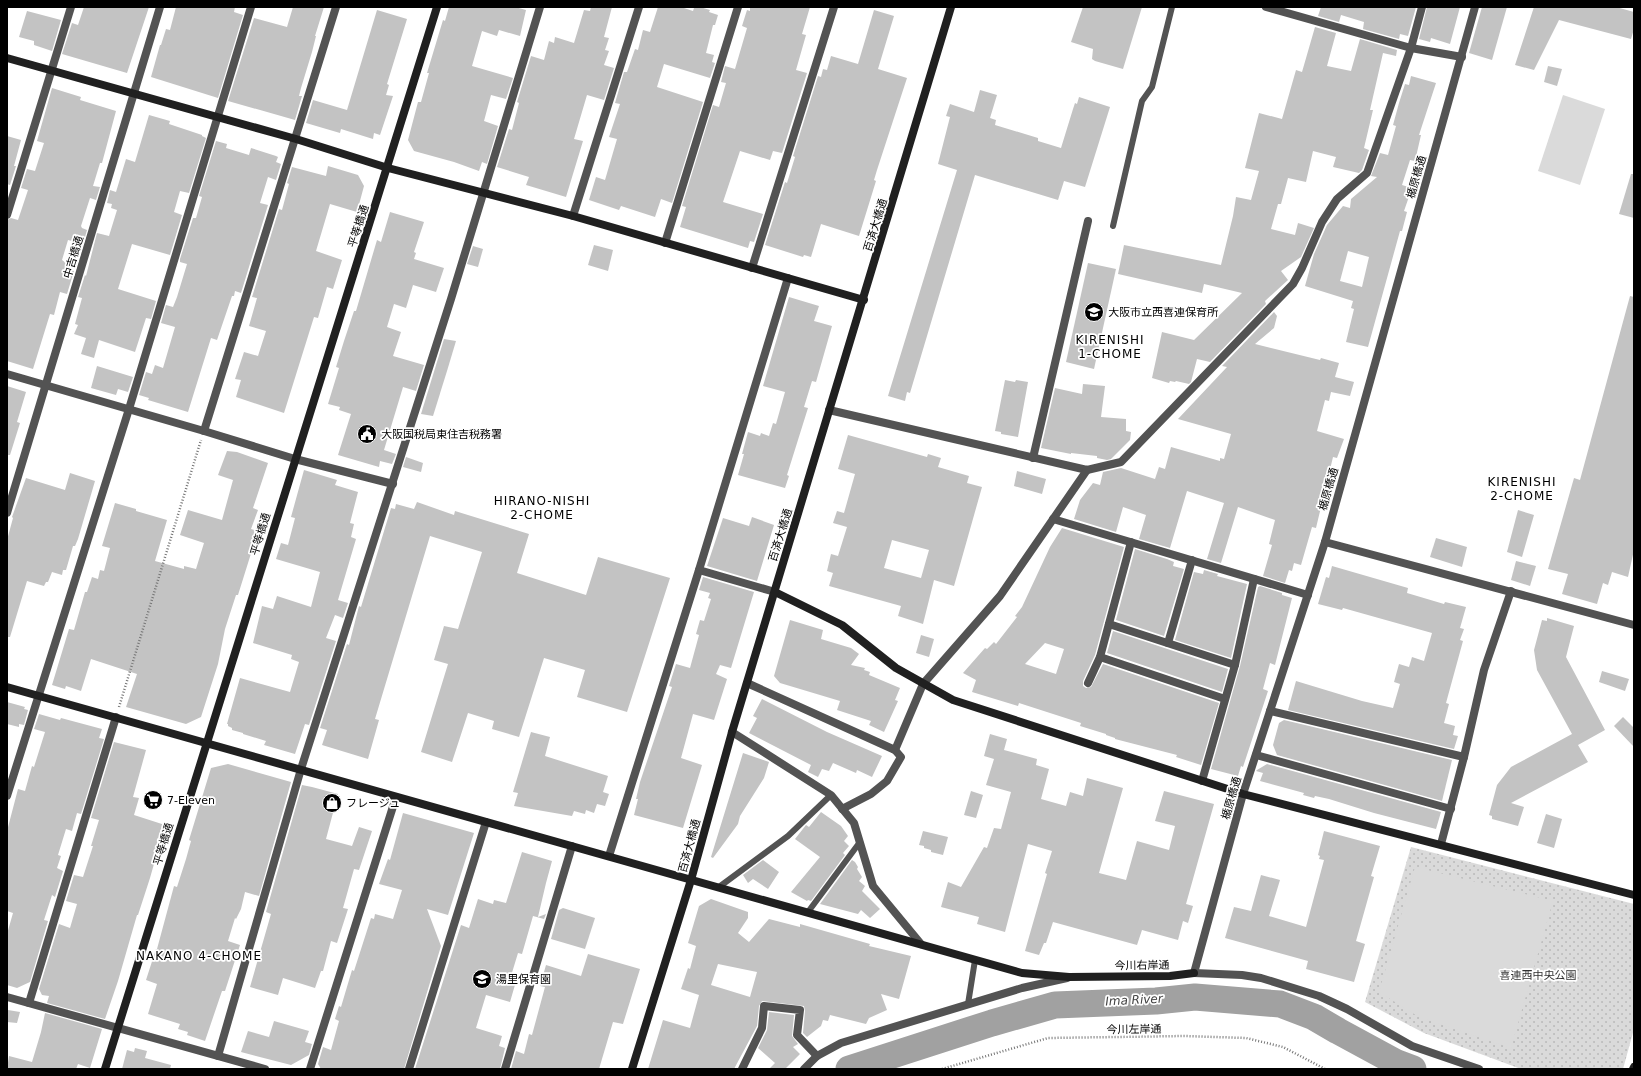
<svg xmlns="http://www.w3.org/2000/svg" width="1641" height="1076" viewBox="0 0 1641 1076" font-family="'DejaVu Sans','Noto Sans JP',sans-serif">
<style>
.grass{fill:url(#grass-dots)}
.garden{fill:#dadada}
.lines{fill:none;stroke-linecap:round;stroke-linejoin:round}
.river{stroke:#a1a1a1;stroke-width:27}
.building{fill:#c3c3c3;fill-rule:evenodd}
.path{stroke:#757575;stroke-width:2.5;stroke-dasharray:1 2;stroke-linecap:butt}
.lane{stroke:#535353;stroke-width:6}
.street{stroke:#535353;stroke-width:8}
.secondary{stroke:#202020;stroke-width:8}
.labels{text-anchor:middle;stroke-width:3.5;stroke-linejoin:round;paint-order:stroke}
.street-label{font-size:11px;fill:#000;stroke:#fff}
.poi-label{font-size:11px;fill:#000;stroke:#fff;text-anchor:start}
.park-label{font-size:11px;fill:#313131;stroke:#fff}
.neighbourhood-label{font-size:12px;letter-spacing:1px;fill:#000;stroke:#fff}
.water-label{font-size:12px;font-style:italic;fill:#424242;stroke:#fff}
</style>
<defs>
<pattern id="grass-dots" width="8" height="8" patternUnits="userSpaceOnUse"><rect width="8" height="8" fill="#dadada"/><path d="M2 2h.1M6 6h.1" fill="none" stroke="#b9b9b9" stroke-width="1.8" stroke-linecap="round"/></pattern>
</defs>
<rect width="100%" height="100%" fill="#fff"/>
<path class="grass" d="M1411,847L1634,904V1029L1623,1069H1521L1424,1033L1365,1002Z"/>
<g class="garden">
<path d="M1563,95L1605,109L1580,185L1538,171Z"/>
<path d="M1415,867L1553,901L1511,1048L1419,1017L1379,992Z"/>
</g>
<g class="lines">
<path class="river" d="M849,1069L992,1023L1055,1005L1156,1001L1195,997L1280,1004L1314,1017L1338,1031L1397,1063L1413,1069"/>
</g>
<g class="building">
<path d="M84,7H149L127,73L62,54L72,23L78,25Z"/>
<path d="M176,7H235L234,12L243,15L218,98L151,77L160,45H161L166,29L170,30Z"/>
<path d="M293,7H324L315,36H316L312,52L301,88L299,96H302L295,120L228,101L254,18L287,27Z"/>
<path d="M449,7H515L526,10L520,36L499,30L497,36L482,31L472,66L513,78L506,99L491,95L484,121L498,126L487,164L482,162L479,171L454,162L414,151L408,140L418,102H421L429,73H427L443,20L445,21Z"/>
<path d="M591,7H612L604,37L609,38L605,50L609,51L604,65L614,68L604,100L587,95L574,139L583,141L566,197L526,185L529,177L497,167L509,129L512,130L519,103L517,102L531,56L544,60L549,41L554,43L555,37L574,43L584,10L590,11Z"/>
<path d="M658,7H681L693,11L694,8L700,7L710,10L709,12L718,15L715,25H713L706,53L714,55L712,62L715,63L710,78L664,64L657,87L703,102L672,203L661,199L655,217L621,206L619,210L589,200L596,177L605,180L617,139L609,137L620,104L615,103L624,72H627L635,49L638,50L643,30L650,32Z"/>
<path d="M750,7H810L802,34L806,35L796,70L807,73L782,153L773,151L770,160L740,151L723,202L763,214L754,242L750,241L748,248L680,227L686,207L682,206L713,105L719,107L726,83L721,82L725,66L735,69L747,28L742,26L747,10L750,11Z"/>
<path d="M1083,7H1142L1123,69L1095,61L1092,59L1093,49L1071,42Z"/>
<path d="M1321,7H1416L1408,36L1400,34L1399,39L1363,29L1364,22L1341,15L1339,22L1318,16Z"/>
<path d="M1427,7H1460L1450,44L1431,38L1430,42L1419,39Z"/>
<path d="M1482,7H1507L1492,60L1469,53Z"/>
<path d="M1534,7H1616L1634,12V29L1631,39L1559,20L1534,70L1515,65Z"/>
<path d="M377,10L407,19L387,84L389,85L386,95L393,96L380,135L374,133L373,139L341,129L340,133L306,123L313,100L347,110Z"/>
<path d="M874,10L894,16L878,69L907,78L877,170L874,180L876,181L859,236L821,224L811,257L804,255L803,257L765,245L785,182L787,183L795,157L793,156L818,76L821,77L823,69L827,70L831,56L858,64Z"/>
<path d="M27,11L61,20L52,51L34,45V41L19,37Z"/>
<path d="M1315,27L1336,33L1327,66L1351,71L1360,39L1397,50L1396,56L1383,53L1370,110H1373L1364,148L1369,150L1362,170L1359,173L1333,167L1336,157L1313,151L1306,182L1288,178L1281,204H1278L1271,229L1295,235L1298,223L1314,228L1301,257L1281,271L1288,280L1265,301L1266,304L1210,362L1197,359L1191,382L1189,384L1176,381L1175,382L1170,381L1169,383L1152,378L1162,332L1194,340L1242,293L1204,284L1202,293L1118,274L1124,245L1221,265L1233,216L1236,197L1251,200L1259,171L1245,168L1259,113L1282,119L1296,70L1302,72Z"/>
<path d="M1548,66L1562,69L1557,86L1544,82Z"/>
<path d="M1411,76L1436,83L1419,135H1421L1415,161L1410,160L1402,185L1412,188L1404,211L1407,212L1402,231H1400L1368,347L1346,342L1354,309L1351,308L1353,301L1305,286L1314,254L1327,225L1343,206L1350,208L1351,199L1377,177L1371,176L1380,153L1388,155L1396,126L1393,125L1399,103L1405,84L1409,85ZM1348,251L1369,257L1362,287L1340,281Z"/>
<path d="M52,88L81,97L80,100L116,111L102,163H100L93,186L100,187L96,200L90,198L81,226L82,228L87,230L83,244L68,240L62,260L66,263L68,269L74,271L67,294L60,292L54,315L50,314L33,369L7,361V220L11,218L18,220L28,190L21,188L27,169L35,171L44,143L37,141Z"/>
<path d="M980,90L997,95L990,118L996,120L995,125L1038,138V141L1061,148L1073,109L1075,103L1077,104L1079,97L1110,107L1085,187L1064,181L1058,200L975,175L910,393L907,392L905,401L888,396L957,170L938,164L950,117L946,116L950,104L974,112Z"/>
<path d="M149,115L170,121L169,124L202,135V136L206,138L189,193L180,191L174,212L182,215L170,255L132,244L118,289L156,301L151,319L146,318L135,352L99,340L94,358L81,354L86,338L74,334L78,325L75,324L82,298L78,297L85,275L86,276L97,233L109,236L117,210L111,208L112,204L107,203L110,190L116,192L126,159L135,162Z"/>
<path d="M7,136L21,140L14,166H16L10,185L7,184Z"/>
<path d="M216,141L227,144L226,148L249,155L251,148L276,156L278,157L276,162L281,164L276,180L268,177L260,203L268,205L241,293L235,291L234,296H232L217,340L211,338L188,412L148,400L149,398L139,395L146,372L152,374L155,365L163,368L175,327L161,323L166,305L173,307L177,297L187,264L180,262V259L193,218H196L202,197L199,196Z"/>
<path d="M328,166L358,175L364,186L357,212L330,204L316,251L342,260L333,289L327,287L318,318L314,317L284,413L236,397L241,380L235,379L244,352L258,356L266,331L249,326L257,298L252,297L279,209L282,210L289,184L287,183L292,167L326,176Z"/>
<path d="M1631,174H1634V218L1619,214Z"/>
<path d="M390,212L424,222L414,252L416,253L414,259L444,268L436,292L413,285L406,308L394,304L387,327L401,332L393,356L424,365L416,391L403,387L384,450L396,454L392,464L380,461L379,467L338,455L351,414L339,410L340,407L328,404L339,368L336,367L344,341L354,311H356L377,240L381,242Z"/>
<path d="M594,245L613,250L608,271L588,265Z"/>
<path d="M473,246L483,249L478,267L467,264Z"/>
<path d="M1088,263L1116,269L1094,369L1066,362Z"/>
<path d="M1630,296L1634,297V550L1628,577L1612,572L1608,585L1603,583L1597,604L1562,594L1568,574L1548,569L1574,478L1580,480Z"/>
<path d="M789,297L819,306L814,321L832,326L816,382L812,381L804,407L808,408L787,475L789,476L785,488L738,475L744,454H742L748,432L760,436L761,433L769,436L773,423L776,424L785,392L763,386Z"/>
<path d="M1274,312L1277,316L1274,328L1255,344L1320,360L1321,358L1339,363L1335,377L1354,382L1350,396L1331,392L1329,401L1325,400L1317,431L1344,439L1337,458L1333,457L1316,528L1312,527L1301,565L1294,563L1292,571L1289,570L1285,583L1263,576L1272,545L1269,544L1275,520L1238,507L1221,563L1207,559L1224,503L1187,491L1170,548L1139,539L1146,515L1123,507L1116,532L1074,519L1080,500L1093,483L1100,485L1103,472L1121,468L1155,479L1159,467L1165,469L1171,447L1220,461V458L1224,459L1231,434L1178,419L1227,367L1222,366Z"/>
<path d="M444,339L456,341L447,371L433,416L421,414Z"/>
<path d="M97,366L133,377L128,392L118,389L116,395L91,388Z"/>
<path d="M1005,380L1015,382L1016,380L1028,382L1018,437L1001,434V432L995,431Z"/>
<path d="M1083,384L1105,386L1101,417L1126,419V431L1131,432L1130,440L1111,459L1107,460L1097,458V456L1071,453V454L1041,448L1055,388L1082,394Z"/>
<path d="M7,386L26,392L17,422L20,423L10,455H7Z"/>
<path d="M848,435L927,457L928,454L941,458L938,467L969,476L967,483L982,487L954,586L934,580L923,624L898,616L901,606L829,586L833,573L827,571L831,554L838,556L847,527L833,523L837,511L844,513L855,474L838,469ZM892,540L929,550L921,578L884,568Z"/>
<path d="M227,451L237,452L268,463L253,508L258,510L251,529L258,531L238,595H236L225,629L218,664L201,717L186,724L126,707L137,674L91,659L81,691L66,686L65,689L52,685L69,629L74,630L85,592H87L92,577L98,579L100,570L104,571L110,548L102,546L115,503L136,509V511L167,520L155,561L184,569V566L196,569L204,543L180,535L188,510L222,520L233,480L218,475Z"/>
<path d="M406,457L423,463L421,472L403,467Z"/>
<path d="M304,470L337,480L335,485L358,492L350,523L354,524L351,537L356,539L338,600L348,603L343,618L335,615L326,638L336,641L309,725L305,724L295,754L264,745L266,741L243,734V733L232,730V728L228,726V724H227L240,678L290,692L299,662L291,659L292,655L253,643L262,606L273,609L277,596L311,607L320,572L276,559L281,543L288,545L295,518L291,517Z"/>
<path d="M1017,471L1046,479L1042,494L1014,486Z"/>
<path d="M70,473L95,481L78,539L75,546H73L66,570H63L62,575L52,572L48,582H46L44,586L27,581L10,637H7V540L13,518L12,517L26,478L65,490Z"/>
<path d="M417,502L454,515L455,511L529,534L517,573L586,595L598,557L670,578L627,712L577,697L585,670L544,658L519,737L492,729L494,721L468,713L452,762L421,752L448,664L434,660L444,626L458,629L482,552L430,536L375,719L379,720L368,759L322,745L327,730L320,728L347,644L349,645L359,606L361,607L391,508L395,509L396,504L414,509Z"/>
<path d="M1518,510L1534,515L1522,557L1507,552Z"/>
<path d="M752,517L774,525L757,581L707,566L723,518L749,526Z"/>
<path d="M1062,528L1124,547L1095,655L1083,681V686L1086,688L1091,687L1103,664L1219,703L1201,765L1176,757L1177,755L1115,739V738L1106,735V734L1080,726L1081,723L1019,703L1018,706L972,692L976,680L963,673L985,648L987,649L994,642L996,644L1017,617L1015,616L1022,607L1050,547ZM1045,643L1064,649L1056,674L1025,664Z"/>
<path d="M1436,538L1467,547L1462,567L1430,557Z"/>
<path d="M1135,549L1167,559L1174,562L1173,566L1184,569L1164,636L1116,620Z"/>
<path d="M1516,561L1536,566L1530,586L1511,580Z"/>
<path d="M1332,566L1408,588L1407,593L1444,604L1445,602L1466,607L1460,628L1464,629L1460,640L1463,641L1446,703L1449,704L1444,723L1455,726L1453,735L1458,736L1454,749L1288,710L1296,681L1362,701L1393,708L1400,684L1394,682L1399,664L1409,667L1412,657L1424,661L1432,633L1343,608L1342,610L1318,604L1326,577L1329,578Z"/>
<path d="M1204,570L1218,574L1217,576L1247,584L1231,658L1175,640L1194,572L1203,574Z"/>
<path d="M703,577L754,592L731,668L720,665L716,674L727,679L714,720L693,714L681,758L702,765L683,828L634,815L638,799H636L640,782L672,687L669,686L676,664L690,668L699,635L696,634L700,620L704,621L711,599L708,598L710,593L699,590Z"/>
<path d="M1260,586L1282,593V595L1292,598L1275,665L1270,663L1263,689L1268,691L1243,767L1241,766L1238,776L1211,769L1240,666L1258,587Z"/>
<path d="M1547,618L1574,626L1566,657L1605,730L1578,745L1588,762L1511,803L1524,807L1518,826L1492,819V816L1489,815L1497,785L1511,767L1572,734L1537,670L1534,650L1542,620L1547,621Z"/>
<path d="M790,620L823,630L821,639L851,648L859,654L851,665L865,668L864,670L870,672L869,675L900,688L895,700L898,701L884,732L869,725L871,721L837,710L840,701L780,683L774,676Z"/>
<path d="M1113,631L1228,669L1222,692L1107,653Z"/>
<path d="M921,635L934,639L929,657L916,653Z"/>
<path d="M1602,671L1629,679L1625,691L1599,682Z"/>
<path d="M762,699L827,732L882,756L872,777L857,770L856,773L833,763L829,771L822,769L818,777L808,772L811,765L749,733L757,718L753,716Z"/>
<path d="M7,702L25,707L24,709L28,710L24,725L19,724V727L7,724Z"/>
<path d="M39,714L60,720L61,718L102,729L99,738L104,739L81,814L77,813L72,831L66,829L58,855L61,856L57,868L63,871L55,897L52,895L44,920L48,921L30,982L17,988L7,985V934L13,913L7,911V831L18,789L25,791L32,766L34,767L45,732L34,729Z"/>
<path d="M1623,717L1634,728V747L1614,726Z"/>
<path d="M1284,720L1452,760L1442,801L1277,755L1273,745L1279,723Z"/>
<path d="M531,732L550,737L545,756L608,776L603,792L609,794L605,806L597,804L594,813L586,810L585,814L574,811L572,816L514,806L518,793L513,792Z"/>
<path d="M990,734L1007,739L1004,750L1037,759L1036,765L1049,769L1041,799L1066,806L1070,792L1083,796L1087,778L1123,788L1099,873L1126,880L1137,841L1169,850L1175,826L1155,821L1164,791L1214,804L1186,904L1193,906L1188,923L1183,921L1178,940L1142,930L1137,945L1053,922L1046,943H1044L1039,955L1025,951L1047,874L1045,873L1052,851L1028,844L1005,932L977,924L979,917L941,907L948,882L961,887L984,847L987,848L994,828L1001,829L1011,792L986,785L994,759L984,756Z"/>
<path d="M114,742L146,750L133,797L139,798L134,815L165,825L150,878L138,915H137L118,981L105,1019L47,1003L49,996L42,995L39,989L59,924L70,928L77,904L66,901L74,875L83,877L93,846H91L99,820L91,818Z"/>
<path d="M743,753L769,762L764,778L740,816L738,824L713,858L711,857Z"/>
<path d="M228,764L291,782L259,896L245,892L241,909L236,919L235,918L228,941L240,945L225,991H222L205,1041L187,1035L188,1032L178,1029L180,1024L148,1014L157,984L146,980L156,949H157L174,886L177,887L186,859L191,841L189,840L211,768Z"/>
<path d="M1267,764L1441,812L1436,829L1374,813L1329,799L1315,796L1314,798L1303,795L1304,793L1260,781L1263,773L1256,771L1257,770Z"/>
<path d="M302,785L312,787L338,794L326,839L352,846L359,827L372,831L359,870L354,869L343,908L348,909L337,943L331,941L323,971H321L315,988L283,978L278,995L250,987L271,914L266,912Z"/>
<path d="M971,791L983,795L976,818L964,815Z"/>
<path d="M821,812L841,826L848,836L844,841L849,846L843,853L845,855L811,901L808,900L807,901L791,892L820,857L795,839L806,825L809,827Z"/>
<path d="M403,813L474,833L448,915L427,909L441,946L404,1069H321L318,1064L323,1047L331,1050L339,1021L335,1019L339,1006L341,1007L352,970L354,971L371,918L374,919L375,914L393,919L402,890L379,884L388,859L390,860Z"/>
<path d="M1546,814L1562,819L1554,848L1537,843Z"/>
<path d="M923,831L948,837L943,855L931,852V850L924,848V846L919,845Z"/>
<path d="M1324,831L1380,846L1371,876L1374,877L1356,941L1365,944L1354,982L1306,969L1308,961L1225,938L1234,907L1251,911L1261,875L1280,880L1269,916L1306,927L1324,860L1319,859L1320,856L1318,855Z"/>
<path d="M522,852L552,861L546,883L538,917L546,914L544,919L533,916L522,954L518,953L511,976L517,978L510,1002L486,995L476,1028L502,1036L499,1046L505,1048L500,1069H415L461,925L469,928L478,899L493,904L494,900L506,903Z"/>
<path d="M763,860L779,872L768,889L753,879L748,883L743,875Z"/>
<path d="M852,860L855,862L858,867L857,869L862,877L859,881L865,886L862,891L880,909L870,918L861,910L858,914L820,904Z"/>
<path d="M711,899L748,912V918L738,933L749,942L769,919L800,927V924L870,944L869,946L911,956L899,999L881,994L887,1010L869,1018L866,1024L830,1015L828,1021L823,1020L821,1026L807,1037L803,1033L805,1011L804,1006L762,1001L759,1006L757,1026L734,1069H648L663,1020L690,1028L699,995L681,989L688,968L690,969L696,946L688,943L699,906ZM718,964L757,972L750,997L711,985Z"/>
<path d="M563,908L595,918L585,949L551,939L559,910Z"/>
<path d="M588,954L640,969L623,1024L613,1022L599,1069H511L516,1051L524,1054L529,1034L532,1035L545,987L540,986L546,965L581,976Z"/>
<path d="M8,1010L20,1012L17,1023L7,1022Z"/>
<path d="M769,1012L794,1015L792,1036L798,1044L793,1047L800,1054L785,1069H769L775,1063L758,1048L767,1030Z"/>
<path d="M45,1013L102,1029L90,1068L78,1064L76,1069H7L9,1056L32,1062L41,1032Z"/>
<path d="M274,1021L309,1031L305,1042L312,1044L309,1055L291,1065L241,1052L248,1031L269,1037Z"/>
<path d="M135,1048L147,1051L145,1058L171,1065L170,1069H122L127,1050L134,1052Z"/>
</g>
<g class="lines">
<g class="path">
<path d="M119,707L201,440"/>
<path d="M942,1069L1048,1038L1184,1036L1246,1038L1283,1047L1325,1069"/>
</g>
<g class="lane">
<path d="M1113,226L1142,101L1152,87L1172,7"/>
<path d="M719,887L788,836L831,795"/>
<path d="M808,912L860,842"/>
<path d="M968,1004L975,960"/>
</g>
<g class="street">
<path d="M1266,7L1411,48L1462,57"/>
<path d="M1475,7L1325,542L1243,794L1194,973L1242,975L1261,978L1319,996L1347,1009L1412,1046L1479,1069"/>
<path d="M7,215L71,7"/>
<path d="M573,216L639,7"/>
<path d="M665,243L738,7"/>
<path d="M752,268L834,7"/>
<path d="M7,374L204,431L295,459L393,484"/>
<path d="M829,410L1087,470L1121,462L1293,284L1302,268L1322,222L1337,199L1367,173L1411,48L1422,7"/>
<path d="M204,431L336,7"/>
<path d="M1033,458L1088,221"/>
<path d="M7,513L160,7"/>
<path d="M1053,519L1308,595"/>
<path d="M1325,542L1634,625"/>
<path d="M699,570L775,592"/>
<path d="M1109,624L1235,665"/>
<path d="M1168,643L1192,560"/>
<path d="M1100,657L1225,699"/>
<path d="M747,683L895,750L901,757L887,781L871,794L842,809"/>
<path d="M1088,683L1100,657L1131,542"/>
<path d="M1270,711L1464,757"/>
<path d="M732,732L831,795L854,823L873,886L921,944"/>
<path d="M895,750L923,684L1000,596L1087,470"/>
<path d="M1256,755L1451,809"/>
<path d="M1202,781L1235,665L1254,579"/>
<path d="M7,796L129,409L251,7"/>
<path d="M1441,844L1464,757L1484,670L1511,591"/>
<path d="M609,856L699,570L788,278"/>
<path d="M7,997L265,1069"/>
<path d="M29,1003L116,717"/>
<path d="M218,1056L301,769L451,299L540,7"/>
<path d="M310,1069L396,797"/>
<path d="M409,1069L486,822"/>
<path d="M505,1069L572,846"/>
<path d="M742,1069L762,1028L764,1006L800,1010L797,1035L817,1056"/>
<path d="M804,1069L817,1056L841,1043L1022,988L1067,978"/>
</g>
<g class="secondary">
<path d="M7,58L296,139L388,168L573,216L864,300"/>
<path d="M775,592L842,625L896,668L953,700L1243,794L1634,895"/>
<path d="M7,687L1022,973L1069,977L1170,976L1194,973"/>
<path d="M105,1069L437,7"/>
<path d="M632,1069L691,880L732,732L951,7"/>
<path d="M1633,1069L1634,1067"/>
</g>
</g>
<defs>
<g id="school-disc" transform="scale(1)"><circle r="9.5" fill="#000" stroke="#fff"/><path d="M0-5L7-2L0 1L-7-2ZM-4 1L0 2.5L4 1V4Q0 6-4 4Z" fill="#fff"/></g>
<g id="civic-disc" transform="scale(1)"><circle r="9.5" fill="#000" stroke="#fff"/><path d="M-.6-6.5H3V-4.5H.6V-3L4-1V1h2V6H-6V1h2V-1L-.6-3ZM-1.2 2.5V6h2.4V2.5Z" fill="#fff"/></g>
<g id="supermarket-disc" transform="scale(1)"><circle r="9.5" fill="#000" stroke="#fff"/><path d="M-6-5.5h2.5l.6 2H6L4.5 2H-2.5L-4.4-4H-6ZM-1.5 3.2a1.3 1.3 0 1 0 .1 0ZM3 3.2a1.3 1.3 0 1 0 .1 0Z" fill="#fff"/></g>
<g id="shop-disc" transform="scale(1)"><circle r="9.5" fill="#000" stroke="#fff"/><path d="M-5-2.5h2.3a2.7 3.5 0 0 1 5.4 0H5L5.5 6h-11ZM-1.5-2.5h3a1.5 2.3 0 0 0-3 0Z" fill="#fff"/></g>
</defs>
<g fill-rule="evenodd">
<use href="#school-disc" x="1094" y="312"/>
<use href="#civic-disc" x="367" y="434"/>
<use href="#supermarket-disc" x="153" y="800"/>
<use href="#shop-disc" x="332" y="803"/>
<use href="#school-disc" x="482" y="979"/>
</g>
<g class="labels">
<g class="street-label">
<text transform="translate(1416 177) rotate(-74)" y="4">楯原橋通</text>
<text transform="translate(875 225) rotate(-73)" y="4">百済大橋通</text>
<text transform="translate(358 226) rotate(-72)" y="4">平等橋通</text>
<text transform="translate(73 257) rotate(-73)" y="4">中吉橋通</text>
<text transform="translate(1328 489) rotate(-74)" y="4">楯原橋通</text>
<text transform="translate(260 534) rotate(-73)" y="4">平等橋通</text>
<text transform="translate(780 535) rotate(-73)" y="4">百済大橋通</text>
<text transform="translate(1231 798) rotate(-74)" y="4">楯原橋通</text>
<text transform="translate(163 844) rotate(-73)" y="4">平等橋通</text>
<text transform="translate(689 846) rotate(-75)" y="4">百済大橋通</text>
<text transform="translate(1142 965) rotate(-1)" y="4">今川右岸通</text>
<text transform="translate(1134 1029) rotate(-1)" y="4">今川左岸通</text>
</g>
<g class="poi-label">
<text x="1108" y="316">大阪市立西喜連保育所</text>
<text x="381" y="438">大阪国税局東住吉税務署</text>
<text x="167" y="804">7-Eleven</text>
<text x="346" y="807">フレージュ</text>
<text x="496" y="983">湯里保育園</text>
</g>
<g class="park-label">
<text x="1538" y="979">喜連西中央公園</text>
</g>
<g class="neighbourhood-label">
<text x="1110" y="344">KIRENISHI<tspan x="1110" dy="14">1-CHOME</tspan></text>
<text x="1522" y="486">KIRENISHI<tspan x="1522" dy="14">2-CHOME</tspan></text>
<text x="542" y="505">HIRANO-NISHI<tspan x="542" dy="14">2-CHOME</tspan></text>
<text x="199" y="960">NAKANO 4-CHOME</text>
</g>
<g class="water-label">
<text transform="translate(1134 1000) rotate(-3)" y="4">Ima River</text>
</g>
</g>
<rect width="1641" height="1076" fill="none" stroke="#000000" stroke-width="16"/>
</svg>
